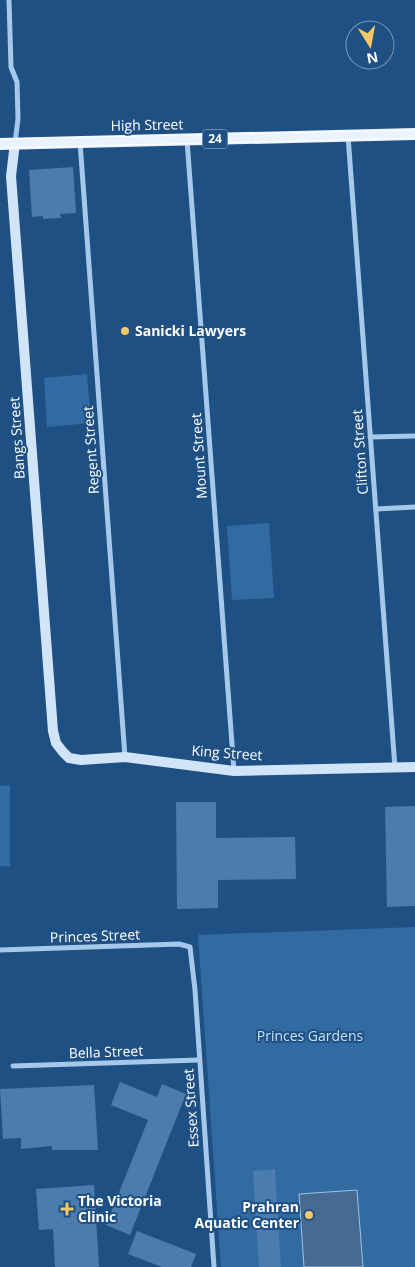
<svg xmlns="http://www.w3.org/2000/svg" width="415" height="1267" viewBox="0 0 415 1267" font-family="'Open Sans',sans-serif">
<style>
.green{fill:#326aa2}
.water{fill:#476b90;stroke:#9ac3eb}
.building{fill:#4b7caf}
.lines{fill:none;stroke-linecap:round;stroke-linejoin:round}
.street{stroke:#a6c8ea;stroke-width:5}
.secondary{stroke:#d2e4f7;stroke-width:10}
.primary{stroke:#eaf3fe;stroke-width:12}
.tram{stroke:#fff;stroke-width:1}
.poi-dot{fill:#f8c766;stroke:#1f5084;stroke-width:2}
.labels{text-anchor:middle;stroke-width:4;stroke-linejoin:round;paint-order:stroke}
.shield{fill:#1f5084;stroke:#bccada;stroke-width:1}
.shield-label{font-size:12px;font-weight:bold;fill:#fff}
.street-label{font-size:14px;fill:#fff;stroke:#1f5084}
.poi-label{font-size:14px;font-weight:bold;fill:#fff;stroke:#1f5084;text-anchor:start}
.park-label{font-size:14px;fill:#cbe1f7;stroke:#1f5084}
</style>
<rect width="100%" height="100%" fill="#1f5084"/>
<g class="green">
<path d="M87,374L91,423L47,427L44,378Z"/>
<path d="M269,523L274,598L232,600L227,526Z"/>
<path d="M10,785V867L0,866V786Z"/>
<path d="M415,927V1267H221L198,935Z"/>
</g>
<path class="water" d="M357,1190L363,1267H304L299,1194Z"/>
<g class="building">
<path d="M73,167L76,213L60,214L61,218L43,219V216L32,217L29,170Z"/>
<path d="M176,802H216V838L295,837L296,879L218,880V908L177,909Z"/>
<path d="M415,806V906L387,907L385,807Z"/>
<path d="M120,1082L157,1097L162,1084L186,1094L130,1235L106,1225L148,1120L111,1105Z"/>
<path d="M94,1085L98,1150H52V1146L21,1149V1138L3,1139L0,1089Z"/>
<path d="M275,1169L281,1267H259L253,1171Z"/>
<path d="M94,1185L99,1267H55L53,1229L39,1230L36,1189Z"/>
<path d="M137,1231L196,1254L191,1267H162L128,1254Z"/>
</g>
<g class="lines">
<g class="street">
<path d="M9,0L11,67L17,82L18,119L15,143"/>
<path d="M348,136L395,768"/>
<path d="M187,140L234,771"/>
<path d="M80,142L125,757"/>
<path d="M370,437L415,436"/>
<path d="M376,509L415,507"/>
<path d="M0,950L179,944L190,947L195,990L214,1267"/>
<path d="M13,1066L199,1060"/>
</g>
<path class="secondary" d="M15,143L11,176L53,731L56,743L63,752L69,758L81,760L125,757L234,771L415,767"/>
<path class="primary" d="M0,144L415,134"/>
<g class="tram">
<path d="M0,139L415,130"/>
<path d="M0,148L415,138"/>
</g>
</g>
<g class="poi-dot">
<circle cx="125" cy="331" r="5"/>
<path d="M64.5 1201.5h5v5h5v5h-5v5h-5v-5h-5v-5h5z"/>
<circle cx="309" cy="1215" r="5"/>
</g>
<g class="labels">
<rect class="shield" x="202.5" y="129.5" width="25" height="19" rx="4"/>
<g class="shield-label">
<text x="215" y="143">24</text>
</g>
<g class="street-label">
<text transform="translate(147 125) rotate(-1)" y="5">High Street</text>
<text transform="translate(17 438) rotate(-94)" y="5">Bangs Street</text>
<text transform="translate(91 450) rotate(-94)" y="5">Regent Street</text>
<text transform="translate(360 452) rotate(-94)" y="5">Clifton Street</text>
<text transform="translate(199 456) rotate(-94)" y="5">Mount Street</text>
<text transform="translate(227 753) rotate(4)" y="5">King Street</text>
<text transform="translate(95 936) rotate(-2)" y="5">Princes Street</text>
<text transform="translate(106 1052) rotate(-2)" y="5">Bella Street</text>
<text transform="translate(191 1108) rotate(-94)" y="5">Essex Street</text>
</g>
<g class="poi-label">
<text x="135" y="336">Sanicki Lawyers</text>
<text x="78" y="1206">The Victoria<tspan x="78" dy="16">Clinic</tspan></text>
<text x="299" y="1212" text-anchor="end">Prahran<tspan x="299" dy="16">Aquatic Center</tspan></text>
</g>
<g class="park-label">
<text x="310" y="1041">Princes Gardens</text>
</g>
</g>
<g transform="translate(370 45) rotate(169)"><circle r="24" fill="#1f5084" stroke="#7996b5"/>
<path d="M0-4L9 19L0 12L-9 19Z" fill="#f8c766"/>
<text y="-8" font-size="14" font-weight="bold" text-anchor="middle" fill="#ffffff">N</text>
</g>
</svg>
